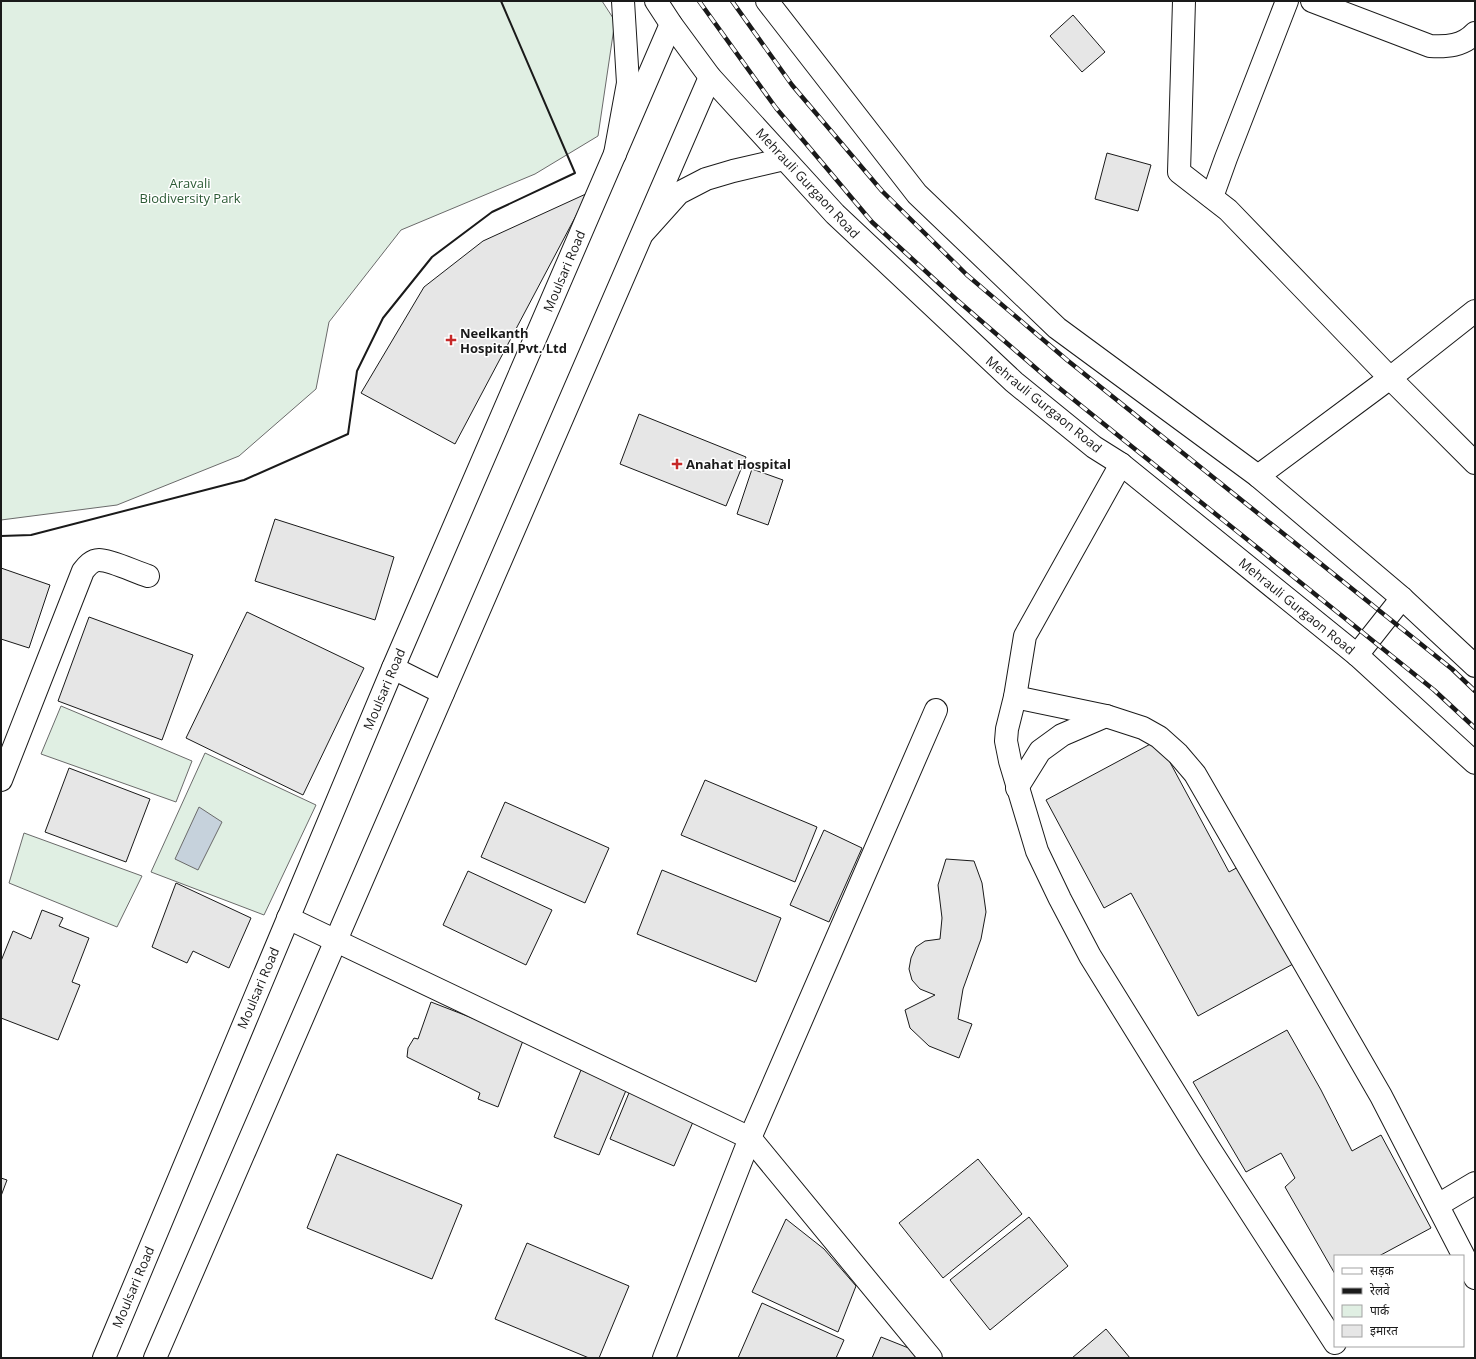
<svg xmlns="http://www.w3.org/2000/svg" width="1476" height="1359" viewBox="0 0 1476 1359" font-family="'Open Sans','Noto Sans Devanagari',sans-serif">
<style>
.green{fill:#e0efe3;stroke:#6a6a6a}
.water{fill:#c6d2dc;stroke:#6a6a6a}
.building{fill:#e6e6e6;stroke:#1a1a1a}
.lines{fill:none;stroke-linecap:round;stroke-linejoin:round}
.minor-casing{stroke:#1a1a1a;stroke-width:24}
.major-casing{stroke:#1a1a1a;stroke-width:24}
.highway-casing{stroke:#1a1a1a;stroke-width:24}
.minor{stroke:#fff;stroke-width:22}
.major{stroke:#fff;stroke-width:22}
.highway{stroke:#fff;stroke-width:22}
.rail-casing{stroke:#1a1a1a;stroke-width:4.5}
.rail{stroke:#fff;stroke-width:3;stroke-dasharray:9;stroke-linecap:butt}
.wall{stroke:#1a1a1a;stroke-width:2}
.poi-dot{fill:#c62828;stroke:#fff;stroke-width:1.5}
.labels{text-anchor:middle;stroke-width:3;stroke-linejoin:round;paint-order:stroke}
.park-label{font-size:13px;fill:#2b5a34;stroke:#fff}
.street-label{font-size:13px;fill:#1a1a1a;stroke:#fff}
.poi-label{font-size:13px;font-weight:bold;fill:#1a1a1a;stroke:#fff;text-anchor:start}
</style>
<rect width="100%" height="100%" fill="#fff"/>
<g class="green">
<path d="M1,1H602L615,21L598,136L535,174L401,230L329,322L316,389L239,456L117,505L1,520Z"/>
<path d="M61,706L192,761L176,802L41,754Z"/>
<path d="M205,753L316,805L264,915L151,872Z"/>
<path d="M24,833L142,876L117,927L9,883Z"/>
</g>
<path class="water" d="M199,807L222,822L198,870L175,859Z"/>
<g class="building">
<path d="M1073,15L1105,52L1082,72L1050,36Z"/>
<path d="M1107,153L1151,165L1138,211L1095,199Z"/>
<path d="M588,193L455,444L361,393L424,287L483,241Z"/>
<path d="M639,414L746,457L726,506L620,464Z"/>
<path d="M752,469L783,480L768,525L737,514Z"/>
<path d="M275,519L394,557L375,620L255,581Z"/>
<path d="M1,568L50,585L29,648L1,639Z"/>
<path d="M247,612L364,668L303,795L186,738Z"/>
<path d="M89,617L193,655L162,740L58,701Z"/>
<path d="M1158,740L1229,872L1240,866L1293,964L1198,1016L1131,893L1104,908L1046,800Z"/>
<path d="M69,768L150,799L126,862L45,832Z"/>
<path d="M705,780L817,827L795,882L681,835Z"/>
<path d="M505,802L609,848L585,903L481,857Z"/>
<path d="M824,830L862,848L829,922L790,905Z"/>
<path d="M946,859L974,861L982,883L986,912L981,939L963,989L958,1019L972,1024L959,1058L929,1046L910,1028L905,1010L935,995L920,989L912,980L909,969L911,958L916,947L925,941L940,939L942,918L938,885Z"/>
<path d="M662,870L781,918L756,982L637,934Z"/>
<path d="M468,871L552,910L526,965L443,925Z"/>
<path d="M176,883L251,918L229,968L193,951L187,963L152,947Z"/>
<path d="M42,910L63,918L59,926L89,938L72,982L80,985L58,1040L1,1018V961L13,931L31,939Z"/>
<path d="M431,1002L524,1038L498,1107L478,1099L480,1093L407,1057L408,1048L414,1038L418,1039Z"/>
<path d="M1287,1030L1321,1090L1352,1151L1381,1135L1431,1228L1379,1256H1335V1274L1285,1187L1295,1178L1281,1153L1246,1172L1193,1082Z"/>
<path d="M581,1070L627,1088L599,1155L554,1137Z"/>
<path d="M631,1088L696,1115L674,1166L610,1139Z"/>
<path d="M337,1154L462,1205L432,1279L307,1228Z"/>
<path d="M978,1159L1022,1214L943,1278L899,1223Z"/>
<path d="M1,1178L7,1180L1,1196Z"/>
<path d="M1029,1217L1068,1266L990,1330L950,1280Z"/>
<path d="M786,1219L824,1249L856,1286L838,1332L752,1292Z"/>
<path d="M527,1243L629,1286L599,1358H589L495,1319Z"/>
<path d="M762,1303L844,1340L836,1358H738Z"/>
<path d="M1106,1329L1130,1358H1072Z"/>
<path d="M881,1337L926,1355L925,1358H872Z"/>
</g>
<g class="lines">
<g class="minor-casing">
<g id="minor">
<path d="M1184,1L1179,172L1228,210L1390,378L1475,463"/>
<path d="M1312,1L1430,46C1447,47 1463,46 1475,33"/>
<path d="M1212,197L1226,158L1287,1"/>
<path d="M1121,464L1025,636L1015,697L1007,729L1006,741L1010,761L1037,851L1060,899L1090,956L1209,1148L1335,1343"/>
<path d="M1258,476L1390,378L1475,311"/>
<path d="M393,668L443,693"/>
<path d="M1015,697L1106,716L1143,728L1159,737L1178,754L1195,774L1381,1096L1475,1278"/>
<path d="M1,780L83,571C87,566 92,560 99,560C111,560 135,572 148,576"/>
<path d="M1017,788L1040,751L1062,735L1106,716"/>
<path d="M288,918L750,1138L931,1358"/>
<path d="M1438,1205L1475,1183"/>
<path d="M104,1358L393,668L671,24"/>
<path d="M155,1358L710,77"/>
<path d="M664,1358L750,1138L936,710"/>
</g>
</g>
<g class="major-casing">
<g id="major">
<path d="M615,154L628,83L623,1"/>
<path d="M644,232L679,193L706,179L733,171L784,159"/>
</g>
</g>
<g class="highway-casing">
<g id="highway">
<path d="M656,1L671,24L710,77L835,214L1014,382L1094,447L1121,464L1357,655L1475,763"/>
<path d="M767,1L917,194L1057,328L1258,476L1402,598L1475,666"/>
<path d="M1357,655L1402,598"/>
</g>
</g>
<use href="#minor" class="minor"/>
<use href="#major" class="major"/>
<use href="#highway" class="highway"/>
<g class="rail-casing">
<g id="rail">
<path d="M699,1L776,108L872,222L957,300L1053,383L1434,690L1475,728"/>
<path d="M732,1L792,85L882,191L967,275L1067,360L1452,669L1475,691"/>
</g>
</g>
<use href="#rail" class="rail"/>
<path class="wall" d="M1,536L31,535L244,480L348,434L357,371L383,318L432,257L492,212L575,173L501,1"/>
</g>
<g class="poi-dot">
<path d="M449 334h4v4h4v4h-4v4h-4v-4h-4v-4h4z"/>
<path d="M675 458h4v4h4v4h-4v4h-4v-4h-4v-4h4z"/>
</g>
<g class="labels">
<g class="park-label">
<text x="190" y="188">Aravali<tspan x="190" dy="15">Biodiversity Park</tspan></text>
</g>
<g class="street-label">
<text transform="translate(808 183) rotate(47)" y="5">Mehrauli Gurgaon Road</text>
<text transform="translate(564 271) rotate(-67)" y="5">Moulsari Road</text>
<text transform="translate(1044 404) rotate(39)" y="5">Mehrauli Gurgaon Road</text>
<text transform="translate(1297 606) rotate(39)" y="5">Mehrauli Gurgaon Road</text>
<text transform="translate(384 689) rotate(-67)" y="5">Moulsari Road</text>
<text transform="translate(258 988) rotate(-67)" y="5">Moulsari Road</text>
<text transform="translate(133 1287) rotate(-67)" y="5">Moulsari Road</text>
</g>
<g class="poi-label">
<text x="460" y="338">Neelkanth<tspan x="460" dy="15">Hospital Pvt. Ltd</tspan></text>
<text x="686" y="469">Anahat Hospital</text>
</g>
</g>
<rect width="1476" height="1359" fill="none" stroke="#1a1a1a" stroke-width="4"/>
<rect x="1334" y="1255" width="130" height="92" fill="#ffffff" stroke="#a3a3a3"/>
<rect x="1342" y="1268" width="20" height="6" fill="#ffffff" stroke="#a3a3a3"/>
<text x="1370" y="1275" font-size="12" fill="#1a1a1a">सड़क</text>
<rect x="1342" y="1288" width="20" height="6" fill="#1a1a1a" stroke="#a3a3a3"/>
<text x="1370" y="1295" font-size="12" fill="#1a1a1a">रेलवे</text>
<rect x="1342" y="1305" width="20" height="12" fill="#e0efe3" stroke="#a3a3a3"/>
<text x="1370" y="1315" font-size="12" fill="#1a1a1a">पार्क</text>
<rect x="1342" y="1325" width="20" height="12" fill="#e6e6e6" stroke="#a3a3a3"/>
<text x="1370" y="1335" font-size="12" fill="#1a1a1a">इमारत</text>
</svg>
